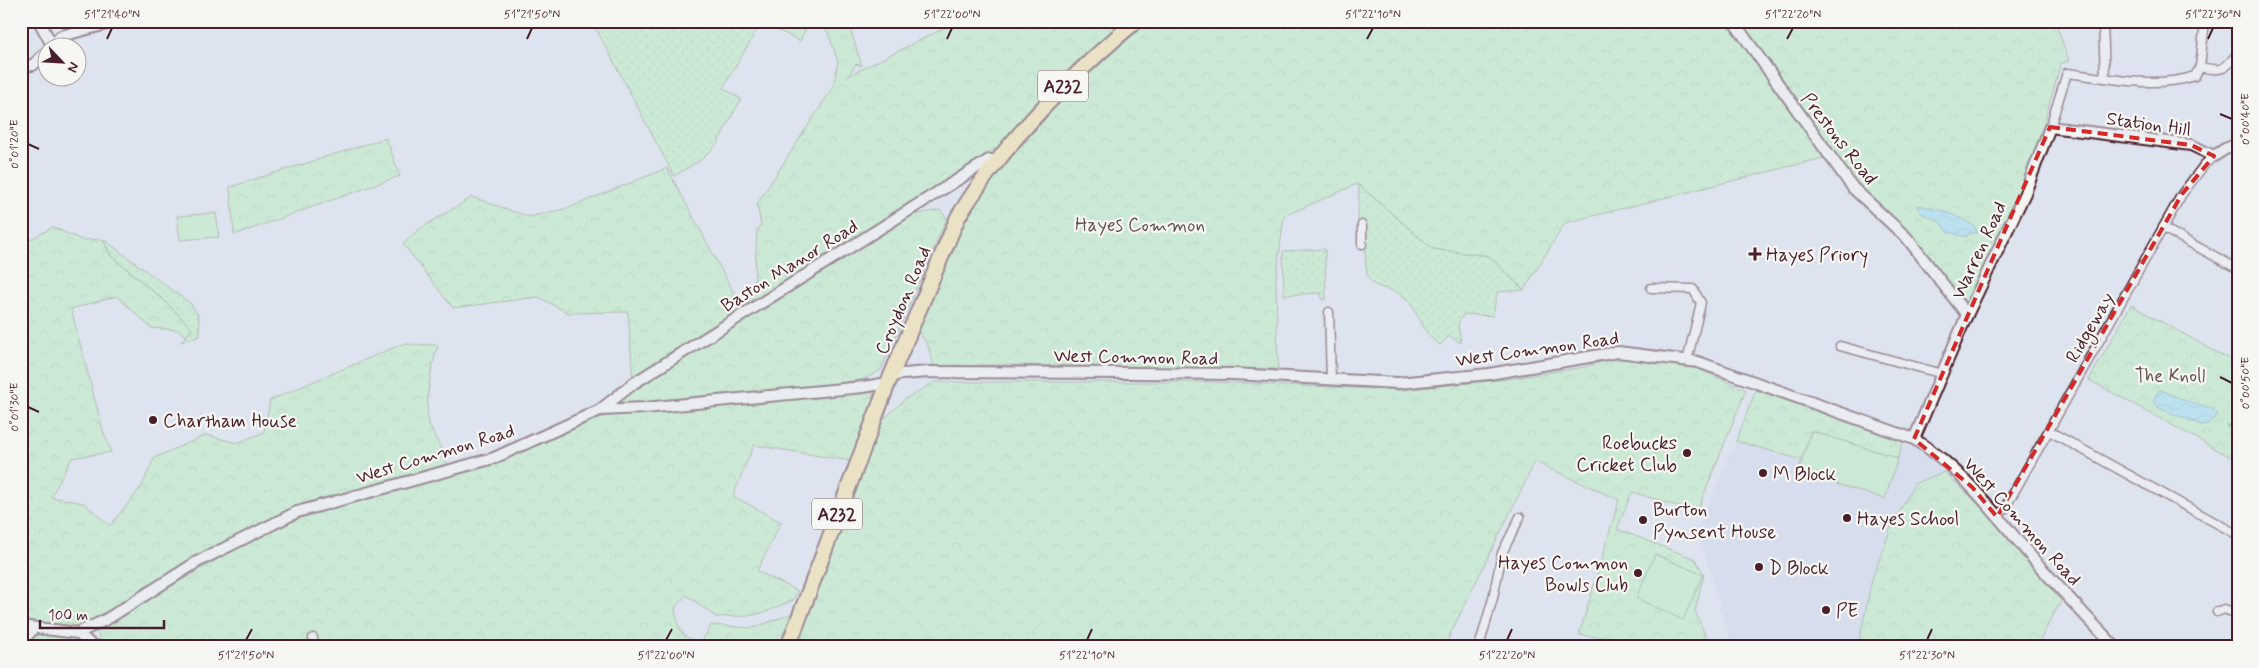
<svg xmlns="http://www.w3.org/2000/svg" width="2259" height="668" viewBox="0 0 2259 668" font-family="Mynerve,sans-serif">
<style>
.built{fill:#cdd7ed}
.grass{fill:url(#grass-dots);stroke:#7e8870}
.forest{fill:url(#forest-crowns);stroke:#7e8870}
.pitch{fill:#b3f0b5;stroke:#7e8870}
.water{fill:url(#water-waves);stroke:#7592a2}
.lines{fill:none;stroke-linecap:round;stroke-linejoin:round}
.stream{stroke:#7592a2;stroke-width:2.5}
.street-casing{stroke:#4a1f2b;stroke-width:11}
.secondary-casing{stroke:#4a1f2b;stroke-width:14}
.highway-casing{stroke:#4a1f2b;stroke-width:18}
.street{stroke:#f6f6f2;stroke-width:8}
.secondary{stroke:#f6f6f2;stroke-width:10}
.highway{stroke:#fbdf96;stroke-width:14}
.marked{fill:none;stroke:#d62828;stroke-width:4;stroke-dasharray:10 6;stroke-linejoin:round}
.ticks{fill:none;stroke:#4a1f2b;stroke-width:2}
.poi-dot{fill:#4a1f2b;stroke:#f6f6f2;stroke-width:2}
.labels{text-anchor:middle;stroke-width:4.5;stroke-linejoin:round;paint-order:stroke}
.shield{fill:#f6f6f2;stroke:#7e6067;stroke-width:1}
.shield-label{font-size:18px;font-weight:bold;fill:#4a1f2b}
.street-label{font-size:19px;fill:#4a1f2b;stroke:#f6f6f2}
.park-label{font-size:19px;fill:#64534e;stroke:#f6f6f2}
.poi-label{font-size:19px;fill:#4a1f2b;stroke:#f6f6f2;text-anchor:start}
.neatline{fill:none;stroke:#4a1f2b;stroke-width:2}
.ticks-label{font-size:12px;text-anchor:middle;fill:#4a1f2b}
</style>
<defs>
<pattern id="grass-dots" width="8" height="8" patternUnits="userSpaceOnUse" patternTransform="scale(1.25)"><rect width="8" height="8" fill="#b3f0b5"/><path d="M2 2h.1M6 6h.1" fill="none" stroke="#9bcd9c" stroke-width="1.8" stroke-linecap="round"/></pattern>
<pattern id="forest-crowns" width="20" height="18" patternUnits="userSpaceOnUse" patternTransform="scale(1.25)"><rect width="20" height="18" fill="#b3f0b5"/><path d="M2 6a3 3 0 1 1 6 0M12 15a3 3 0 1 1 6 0" fill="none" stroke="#9bcd9c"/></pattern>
<pattern id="water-waves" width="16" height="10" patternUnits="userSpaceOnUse" patternTransform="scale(1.25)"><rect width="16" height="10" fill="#92dff2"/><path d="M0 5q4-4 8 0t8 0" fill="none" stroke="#7fbfd0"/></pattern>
</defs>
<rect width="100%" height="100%" fill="#dee4ef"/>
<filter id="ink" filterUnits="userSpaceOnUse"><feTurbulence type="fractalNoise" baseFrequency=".02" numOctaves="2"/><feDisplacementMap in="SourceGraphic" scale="10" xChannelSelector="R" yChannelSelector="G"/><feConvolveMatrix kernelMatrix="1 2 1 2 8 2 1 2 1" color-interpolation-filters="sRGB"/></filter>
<g filter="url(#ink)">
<path class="built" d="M1756,394L1918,450L1944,472L1981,506L2061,601L2036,647H1732L1697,530Z"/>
<g class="grass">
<path d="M592,21H762L723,88L741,99L717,144L701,160L674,176Z"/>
<path d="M1359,185L1433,249L1489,256L1524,290L1497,292L1493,316L1464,314L1458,323L1461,343L1449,336L1440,345C1420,333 1420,310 1403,296C1393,287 1376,291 1369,279C1363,267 1366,238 1366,224H1358Z"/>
<path d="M103,239L191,304L199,317L200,336L181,342L192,329L165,301L110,255Z"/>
<path d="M1325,249L1326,299L1322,300L1321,293L1284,295L1283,251Z"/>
<path d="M35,632L73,637L82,647H35L29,636Z"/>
</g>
<g class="forest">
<path d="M815,21L848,22L862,66L856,64L848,76L958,21H1127L1079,59L1053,89L998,147L751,305L748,299L754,293L757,230L761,225L757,204L833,87L838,62L828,32Z"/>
<path d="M1147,21H2055L2069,61L2061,63L2037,148L1968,305L1917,245L1857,186L1835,155L1565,223L1524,290L1489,256L1433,249L1359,185H1355L1284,216L1276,280L1278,369L1007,365L934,366L928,346L917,328L961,225L980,194L1083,75Z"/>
<path d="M386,138L400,176L234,235L230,187Z"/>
<path d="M667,168L743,310L633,379L628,312L568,313L539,297L453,308L403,244L418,230L472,197L529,217L568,208Z"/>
<path d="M940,210L947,218L881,370L865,379L821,386L701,396L641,405L605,406L661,373L911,215Z"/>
<path d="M53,227L82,240L103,239L110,255L165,301L192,329L186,336L178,330L151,328L117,296L71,309L102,427L111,452L72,458L51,497L84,503L110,526L142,486L154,458L206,435L237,443L264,432L270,400L402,344L438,345C432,363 425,398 428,418C430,432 443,448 447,464L294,507L195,557L116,608L77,626L21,620L22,244Z"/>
<path d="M2131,305L2238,364V461L2089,380Z"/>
<path d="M1618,357L1696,368L1746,390L1697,512L1632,492L1617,529L1695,559L1704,574L1695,611L1710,647H1689L1579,635L1619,500L1535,462L1444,647H796L854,488L881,422L905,399L935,382H1212L1401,390L1507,379L1584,367Z"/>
<path d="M864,389L873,393V401L850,461L754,445L733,496L781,522L757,571L798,591L793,600L766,612L748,616L716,617L686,595L675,608C678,628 681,638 701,643L711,625L753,628L793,613L781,647H251L112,644L101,642L96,629L253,539L299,517L495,461L548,440L581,422L607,416Z"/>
<path d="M1756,390L1903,442L1898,458L1811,431L1802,460L1736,441Z"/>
<path d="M1944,472L1981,506L2061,601L2036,647H1863L1859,642L1872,579L1891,527L1915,483Z"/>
</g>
<g class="pitch">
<path d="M767,21H801L808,24L800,41L765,24Z"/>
<path d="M216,213L219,237L180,240L177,216Z"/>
<path d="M1811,431L1898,458L1885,499L1798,472Z"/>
<path d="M1655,554L1703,575L1683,620L1636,598Z"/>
</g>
<g class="water">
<path d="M1916,205C1936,208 1959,215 1975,227L1977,233H1969L1967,237L1947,232L1940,222L1921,213Z"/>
<path d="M2161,390L2186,401L2212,408L2218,415L2208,424L2201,425L2161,409L2156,406L2153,401L2158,391Z"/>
</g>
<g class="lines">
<path class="stream" d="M2227,425L2238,435"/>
<g class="street-casing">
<g id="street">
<path d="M2103,21L2105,77"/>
<path d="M2200,67C2223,72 2224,70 2238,53"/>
<path d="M2050,127L2067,73C2108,78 2155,89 2195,76L2200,67L2205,21"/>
<path d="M1362,225V244"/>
<path d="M2163,228L2238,269"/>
<path d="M1651,288L1693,289L1701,303L1687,361"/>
<path d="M1329,312L1331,380"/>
<path d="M1840,346L1943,374"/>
<path d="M2049,431L2238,535"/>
<path d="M1997,517L2005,508L2182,194L2205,164L2214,156"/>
<path d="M2217,612L2224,609L2238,614"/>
<path d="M313,638L314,647"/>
<path d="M1479,647L1493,598L1502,553L1520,517"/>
</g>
</g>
<g class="secondary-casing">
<g id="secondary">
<path d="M39,21L52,45"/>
<path d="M1733,21L1853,188L1907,238L1967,315"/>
<path d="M50,48L61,36L118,21"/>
<path d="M21,66L33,65L48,51"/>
<path d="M891,375L928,372L1135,373L1234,374L1398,383L1489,374L1618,352L1698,362L1914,439C1962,468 1994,513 2029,554C2057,586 2086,616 2115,647"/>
<path d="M600,410L634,383L989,160H1000"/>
<path d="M1914,439L1967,315L2025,193L2050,127L2191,145L2214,156L2225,149L2238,144"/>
<path d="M21,626L78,633"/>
<path d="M78,633L107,619L197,562L297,512L494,458L600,410L644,408L863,387L888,383"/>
<path d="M78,633L90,644L97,647"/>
<path d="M30,647L25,638L34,628"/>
</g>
</g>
<g class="highway-casing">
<path id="highway" d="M788,647L888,383L958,217C1004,142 1069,77 1136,21"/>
</g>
<use href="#street" class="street"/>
<use href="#secondary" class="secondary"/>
<use href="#highway" class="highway"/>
</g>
</g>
<path d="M0 0H2259V668H0ZM2050,127L2191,145L2214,156L2182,194L1997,517L1972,487L1914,439Z" fill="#dee4ef" fill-opacity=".55" fill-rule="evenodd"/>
<path class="marked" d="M2050,127L2191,145L2214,156L2182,194L1997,517L1972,487L1914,439Z"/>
<path class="ticks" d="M107,39L112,28M527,39L532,28M947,39L952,28M1367,39L1373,28M1787,39L1793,28M2208,39L2213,28M2220,114L2232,119M28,144L39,149M2220,377L2232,383M28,407L39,412M246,640L252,629M666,640L672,629M1087,640L1092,629M1507,640L1512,629M1927,640L1932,629"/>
<g class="poi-dot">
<path d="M1752.5 246.5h5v5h5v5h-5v5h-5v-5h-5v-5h5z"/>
<circle cx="153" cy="420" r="5"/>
<circle cx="1687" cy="453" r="5"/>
<circle cx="1763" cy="473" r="5"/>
<circle cx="1847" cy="518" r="5"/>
<circle cx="1643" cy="520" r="5"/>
<circle cx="1759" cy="567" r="5"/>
<circle cx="1638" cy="573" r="5"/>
<circle cx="1826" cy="610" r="5"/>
</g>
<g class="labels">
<g class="shield">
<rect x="1038" y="70.5" width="50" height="31" rx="4"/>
<rect x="812" y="498.5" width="50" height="31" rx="4"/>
</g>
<g class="shield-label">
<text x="1063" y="92">A232</text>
<text x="837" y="520">A232</text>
</g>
<g class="street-label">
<text transform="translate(2149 123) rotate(8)" y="7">Station Hill</text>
<text transform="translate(1840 138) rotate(52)" y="7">Prestons Road</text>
<text transform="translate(1978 250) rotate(-65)" y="7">Warren Road</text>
<text transform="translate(789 265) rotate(-32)" y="7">Baston Manor Road</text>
<text transform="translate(902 300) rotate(-67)" y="7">Croydon Road</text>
<text transform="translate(2089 327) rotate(-60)" y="7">Ridgeway</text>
<text transform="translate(1537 348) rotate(-8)" y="7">West Common Road</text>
<text transform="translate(1136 356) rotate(1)" y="7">West Common Road</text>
<text transform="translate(435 453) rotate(-17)" y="7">West Common Road</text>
<text transform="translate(2023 521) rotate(48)" y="7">West Common Road</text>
</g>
<g class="park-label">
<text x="1140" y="231">Hayes Common</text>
<text x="2170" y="382">The Knoll</text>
</g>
<g class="poi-label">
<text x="1766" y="261">Hayes Priory</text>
<text x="163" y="427">Chartham House</text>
<text x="1677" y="449" text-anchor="end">Roebucks<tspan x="1677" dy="22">Cricket Club</tspan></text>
<text x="1773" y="480">M Block</text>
<text x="1653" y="516">Burton<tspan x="1653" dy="22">Pynsent House</tspan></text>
<text x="1857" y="525">Hayes School</text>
<text x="1628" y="569" text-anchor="end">Hayes Common<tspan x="1628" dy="22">Bowls Club</tspan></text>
<text x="1769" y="574">D Block</text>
<text x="1836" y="617">PE</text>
</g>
</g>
<rect width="2259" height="668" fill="none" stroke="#f6f6f2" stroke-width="55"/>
<g transform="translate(62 62) rotate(115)"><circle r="24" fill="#f6f6f2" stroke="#b1a0a2"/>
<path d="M0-4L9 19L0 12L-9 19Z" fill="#4a1f2b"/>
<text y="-8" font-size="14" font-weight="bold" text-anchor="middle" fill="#4a1f2b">N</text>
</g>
<path d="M40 620v8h124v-8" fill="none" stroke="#4a1f2b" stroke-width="2.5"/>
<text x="48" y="620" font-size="15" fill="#4a1f2b" stroke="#f6f6f2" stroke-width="4" paint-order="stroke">100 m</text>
<rect x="28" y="28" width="2204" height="612" class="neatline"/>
<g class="ticks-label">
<text x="112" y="18">51°21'40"N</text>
<text x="532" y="18">51°21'50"N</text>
<text x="952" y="18">51°22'00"N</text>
<text x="1373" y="18">51°22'10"N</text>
<text x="1793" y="18">51°22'20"N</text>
<text x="2213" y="18">51°22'30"N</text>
<text transform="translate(2245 119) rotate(-90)" y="4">0°00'40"E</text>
<text transform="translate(14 144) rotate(-90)" y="4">0°01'20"E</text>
<text transform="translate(2245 383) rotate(-90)" y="4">0°00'50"E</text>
<text transform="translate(14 407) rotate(-90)" y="4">0°01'30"E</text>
<text x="246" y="659">51°21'50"N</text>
<text x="666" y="659">51°22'00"N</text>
<text x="1087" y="659">51°22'10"N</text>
<text x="1507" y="659">51°22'20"N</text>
<text x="1927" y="659">51°22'30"N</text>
</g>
</svg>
